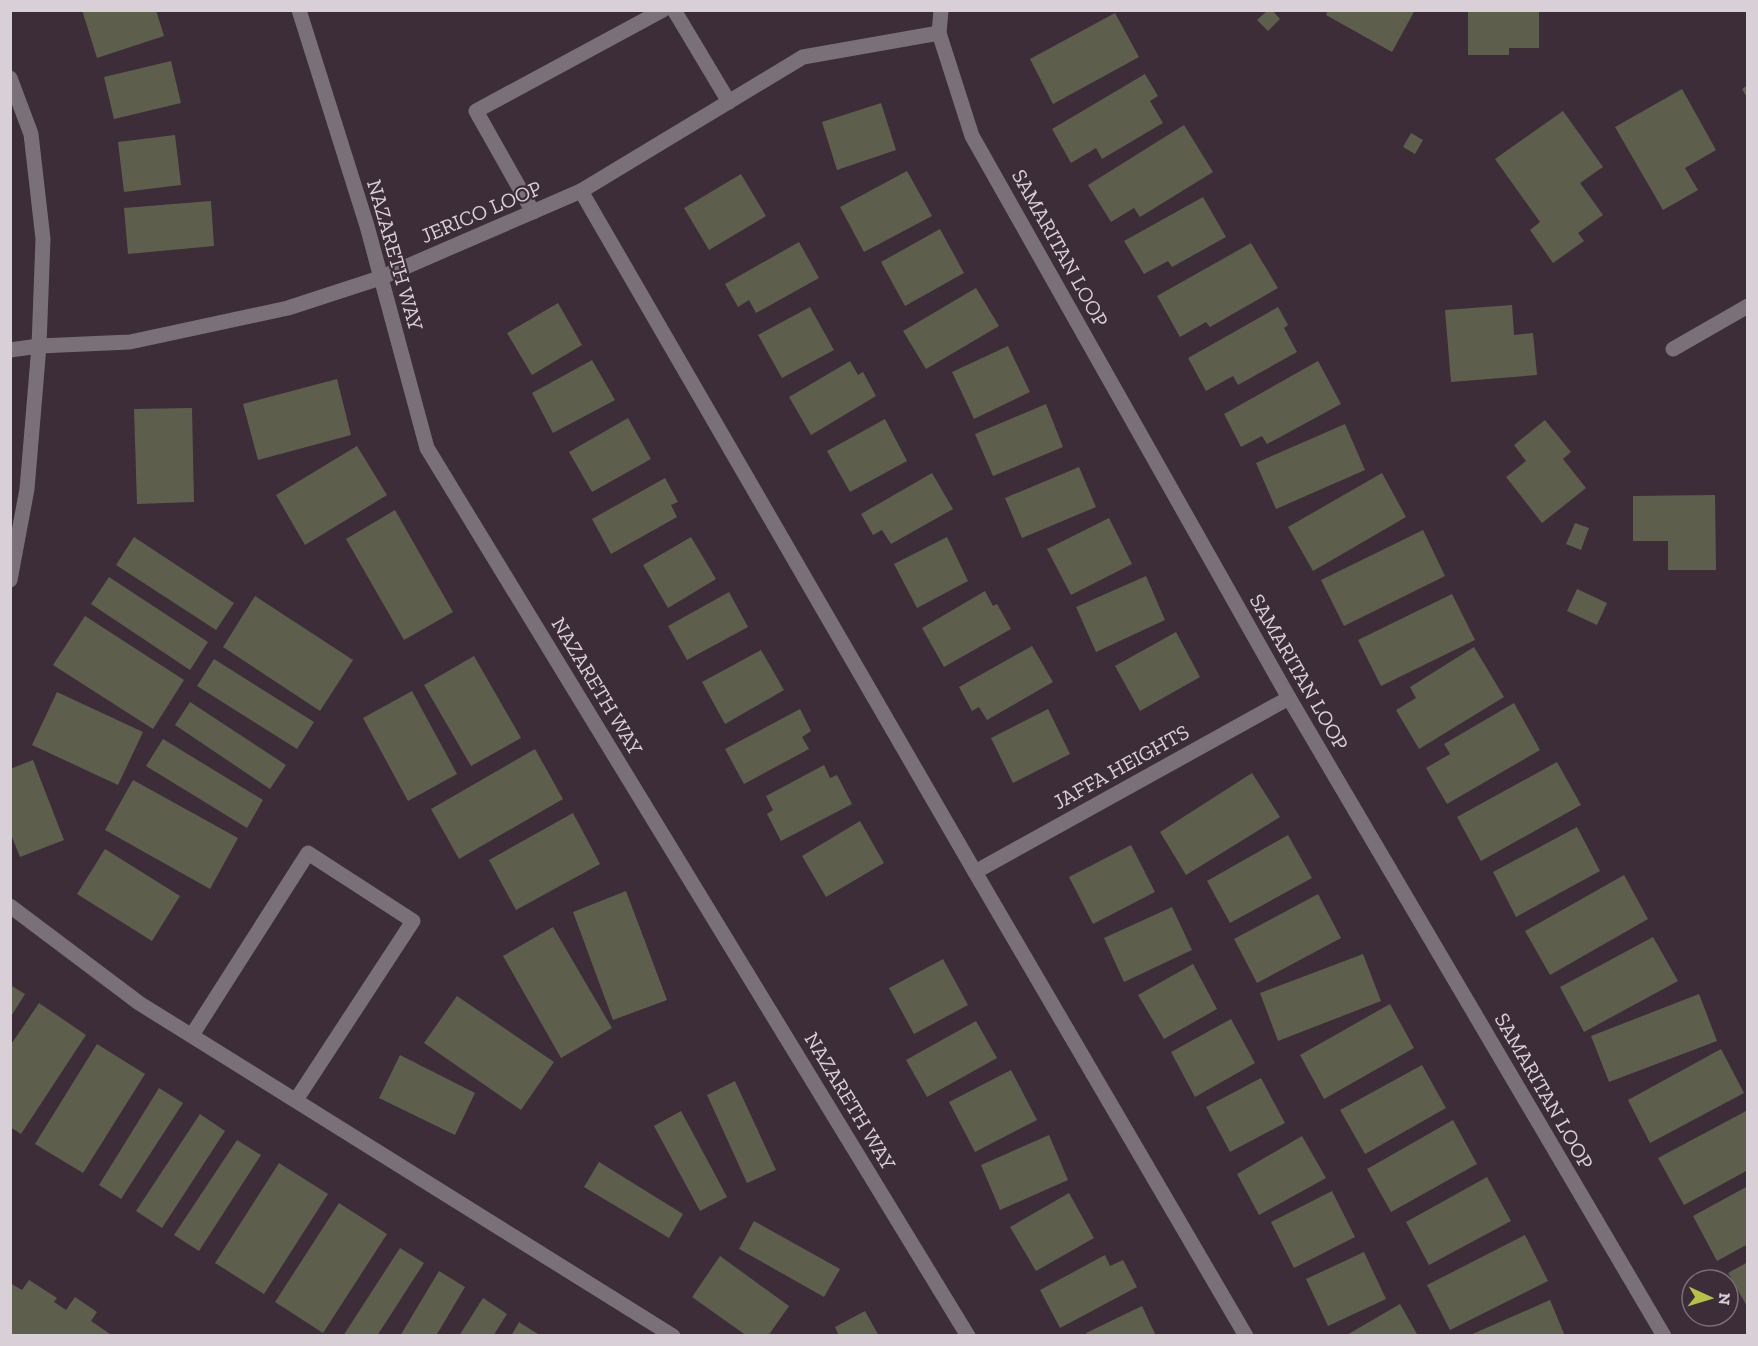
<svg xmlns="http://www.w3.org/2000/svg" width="1758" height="1346" viewBox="0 0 1758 1346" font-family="'Zilla Slab',serif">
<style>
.building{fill:#5d5f4c}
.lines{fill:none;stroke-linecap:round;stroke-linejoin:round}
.minor{stroke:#797177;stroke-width:15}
.labels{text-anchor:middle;stroke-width:4.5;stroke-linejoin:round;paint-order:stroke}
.street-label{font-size:21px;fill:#d9cfd7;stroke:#3c2d38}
</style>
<rect width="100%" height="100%" fill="#3c2d38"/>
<g class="building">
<path d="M82,10H156L164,36L97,58Z"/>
<path d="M1268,10H1272L1280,19L1268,31L1257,20Z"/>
<path d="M1328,10H1415L1392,52L1326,15Z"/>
<path d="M1468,10H1539V48H1509V55H1468Z"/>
<path d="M1115,13L1139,57L1053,104L1030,59Z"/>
<path d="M171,61L181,103L114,119L104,77Z"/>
<path d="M1145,74L1158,96L1150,101L1163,123L1102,159L1096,148L1071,163L1052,129Z"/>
<path d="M1748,85V99L1742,89Z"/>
<path d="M1682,89L1716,150L1685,168L1698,190L1663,210L1615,127Z"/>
<path d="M881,103L896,150L837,170L822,122Z"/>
<path d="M1563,111L1603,167L1580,183L1603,215L1578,233L1584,241L1553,263L1530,230L1540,222L1495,159Z"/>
<path d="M1184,125L1213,172L1140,217L1134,208L1111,222L1088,185Z"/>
<path d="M1411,133L1423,140L1415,154L1403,147Z"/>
<path d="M175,135L181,185L124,192L118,142Z"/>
<path d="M907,171L932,216L864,252L840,207Z"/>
<path d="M741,174L766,216L709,250L684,208Z"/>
<path d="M1203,197L1226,237L1172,267L1168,261L1144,274L1124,241Z"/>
<path d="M211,201L214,246L128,254L124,208Z"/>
<path d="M940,229L964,273L905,306L881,262Z"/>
<path d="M799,242L819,278L756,313L749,300L738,307L725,284Z"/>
<path d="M1251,243L1278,288L1210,327L1206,322L1180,337L1157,296Z"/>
<path d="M976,288L999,326L926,369L903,331Z"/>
<path d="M558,303L582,345L532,375L507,333Z"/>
<path d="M1512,305L1514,335L1533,333L1537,375L1451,382L1445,310Z"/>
<path d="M810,307L834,350L782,378L758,335Z"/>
<path d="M1278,307L1288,325L1284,328L1297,352L1238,385L1233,376L1206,391L1188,358Z"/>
<path d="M1008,346L1030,392L974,419L952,372Z"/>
<path d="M592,360L615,400L553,433L532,393Z"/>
<path d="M850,361L858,375L863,372L876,396L811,435L789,397Z"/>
<path d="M1318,361L1341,404L1267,444L1262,436L1241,447L1224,414Z"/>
<path d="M337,379L351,435L258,460L243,404Z"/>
<path d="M1046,404L1063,447L993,476L975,434Z"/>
<path d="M192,408L194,502L137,504L134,409Z"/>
<path d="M628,418L651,459L592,492L569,452Z"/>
<path d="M885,419L907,461L850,492L827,451Z"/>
<path d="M1545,420L1571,452L1563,459L1586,488L1542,523L1506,477L1526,461L1514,445Z"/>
<path d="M1345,424L1365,470L1276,509L1256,463Z"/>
<path d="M357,446L387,495L305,545L276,495Z"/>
<path d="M1079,467L1096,507L1022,538L1005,498Z"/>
<path d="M932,473L953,509L891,544L882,530L873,535L861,514Z"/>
<path d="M1382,473L1406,517L1313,571L1288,527Z"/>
<path d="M665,478L678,502L671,505L677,517L611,554L592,519Z"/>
<path d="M1715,495L1716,570H1668V541H1633V496Z"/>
<path d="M395,510L453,612L404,640L346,539Z"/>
<path d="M1109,518L1132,564L1071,595L1047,549Z"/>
<path d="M1575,523L1589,528L1581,550L1566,544Z"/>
<path d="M1423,530L1445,576L1344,626L1321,580Z"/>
<path d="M134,537L234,603L216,630L116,565Z"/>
<path d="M691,537L716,579L668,608L643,565Z"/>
<path d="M947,537L968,581L917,608L894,564Z"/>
<path d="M1146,576L1165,620L1096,652L1076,607Z"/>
<path d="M109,577L208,642L190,670L91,604Z"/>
<path d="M1577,589L1607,603L1597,625L1567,611Z"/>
<path d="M985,591L993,606L997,604L1011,629L944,667L922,628Z"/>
<path d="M729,592L748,627L687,660L668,626Z"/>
<path d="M1452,594L1475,640L1381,686L1358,640Z"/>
<path d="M255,596L353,660L320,711L223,647Z"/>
<path d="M85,616L184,680L153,729L53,665Z"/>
<path d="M1176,632L1200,677L1140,711L1115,666Z"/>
<path d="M1032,646L1053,682L987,720L979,707L972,711L959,687Z"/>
<path d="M1474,647L1504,697L1419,749L1396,710L1416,698L1410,687Z"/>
<path d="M761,650L784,690L725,724L702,682Z"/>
<path d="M474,656L521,738L471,766L424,685Z"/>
<path d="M214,659L314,722L297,749L197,686Z"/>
<path d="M412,691L457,774L408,801L363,718Z"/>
<path d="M57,692L143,732L118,785L32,745Z"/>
<path d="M190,702L286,765L270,789L175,725Z"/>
<path d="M1514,703L1540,750L1447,804L1426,768L1450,754L1444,744Z"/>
<path d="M800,709L811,731L802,737L809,749L744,784L725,749Z"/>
<path d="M1048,709L1070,754L1013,783L991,738Z"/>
<path d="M163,739L263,800L247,828L146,766Z"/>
<path d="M535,749L563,799L459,859L431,809Z"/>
<path d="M33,760L64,840L20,857L10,832V769Z"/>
<path d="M1557,762L1581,805L1481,861L1457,817Z"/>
<path d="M824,765L830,778L837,775L852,804L781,841L767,814L773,810L766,796Z"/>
<path d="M1252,773L1280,817L1186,875L1160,832Z"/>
<path d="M133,780L238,838L210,889L105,830Z"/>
<path d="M573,813L600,864L516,910L489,860Z"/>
<path d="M860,821L884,863L826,897L802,856Z"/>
<path d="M1577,827L1600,871L1516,917L1493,872Z"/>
<path d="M1288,835L1312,878L1230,923L1207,881Z"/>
<path d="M1131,845L1155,892L1093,924L1069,877Z"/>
<path d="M105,849L180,896L152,941L77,894Z"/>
<path d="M1624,875L1648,919L1550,975L1525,931Z"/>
<path d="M626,891L667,1000L613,1020L573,912Z"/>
<path d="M1318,894L1341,938L1257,983L1234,939Z"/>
<path d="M1172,907L1192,950L1124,982L1104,938Z"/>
<path d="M553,927L612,1028L561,1058L503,956Z"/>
<path d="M1653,937L1678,981L1584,1032L1560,987Z"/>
<path d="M1363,954L1381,1001L1278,1041L1260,993Z"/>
<path d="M943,959L968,1005L914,1034L889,988Z"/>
<path d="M1193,964L1217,1009L1164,1039L1138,995Z"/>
<path d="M10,985L25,994L10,1018Z"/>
<path d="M1699,994L1717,1041L1609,1082L1591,1036Z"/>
<path d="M457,996L554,1062L521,1110L424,1043Z"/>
<path d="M39,1003L86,1035L21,1134L10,1127V1046Z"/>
<path d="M1390,1004L1414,1048L1324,1099L1300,1055Z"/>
<path d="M1231,1019L1255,1063L1195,1097L1171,1052Z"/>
<path d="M976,1021L997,1058L927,1097L906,1060Z"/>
<path d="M97,1044L145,1074L83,1173L35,1144Z"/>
<path d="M1721,1049L1744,1093L1650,1143L1628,1100Z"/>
<path d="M400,1055L475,1093L455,1135L379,1098Z"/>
<path d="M1422,1065L1446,1108L1365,1154L1340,1110Z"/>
<path d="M1011,1070L1037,1120L975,1152L949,1102Z"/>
<path d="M1261,1078L1285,1123L1230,1152L1206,1107Z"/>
<path d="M735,1081L776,1170L747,1183L707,1095Z"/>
<path d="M159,1088L183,1103L121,1199L99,1185Z"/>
<path d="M1748,1110V1170L1684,1205L1658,1158Z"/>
<path d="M681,1111L727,1197L700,1211L654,1126Z"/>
<path d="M200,1114L225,1131L162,1228L136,1211Z"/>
<path d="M1453,1120L1477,1164L1391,1212L1367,1169Z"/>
<path d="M1049,1135L1068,1180L1000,1210L981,1165Z"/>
<path d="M1302,1136L1326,1178L1259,1215L1237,1174Z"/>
<path d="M237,1140L261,1155L199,1251L174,1235Z"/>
<path d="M599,1162L683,1214L669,1238L584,1187Z"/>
<path d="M279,1163L328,1194L264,1294L215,1263Z"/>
<path d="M1487,1177L1511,1221L1429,1265L1406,1222Z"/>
<path d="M1748,1186V1244L1717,1261L1693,1216Z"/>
<path d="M1332,1191L1355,1237L1294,1268L1271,1222Z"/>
<path d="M1069,1193L1094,1238L1036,1271L1010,1227Z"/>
<path d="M339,1203L387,1234L323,1333L275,1302Z"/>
<path d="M754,1221L840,1269L824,1297L739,1249Z"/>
<path d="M1525,1235L1548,1281L1450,1330L1427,1285Z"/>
<path d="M400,1248L424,1263L377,1336H343Z"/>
<path d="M1364,1252L1386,1299L1328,1326L1306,1279Z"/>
<path d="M1105,1255L1110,1266L1123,1260L1137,1287L1060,1328L1040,1290Z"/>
<path d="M720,1256L789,1306L768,1336H747L692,1297Z"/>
<path d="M1748,1262V1308L1728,1273Z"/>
<path d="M439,1271L465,1287L436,1336H400Z"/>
<path d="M29,1280L57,1298L54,1302L66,1310L75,1297L97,1312L91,1321L113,1336H10V1283L22,1290Z"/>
<path d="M483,1298L507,1314L493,1336H459Z"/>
<path d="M1550,1300L1565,1336H1468Z"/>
<path d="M1400,1304L1418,1336H1345Z"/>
<path d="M1142,1306L1156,1336H1088L1086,1333Z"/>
<path d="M865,1311L879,1336H839L835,1327Z"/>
<path d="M519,1322L541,1336H511Z"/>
</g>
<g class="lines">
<g class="minor">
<path d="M299,10L367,226L427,448L968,1336"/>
<path d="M674,10L729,102"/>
<path d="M941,10L939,33L972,136L1289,698L1664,1336"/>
<path d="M10,78L31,134L43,239L39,346L27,489L10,580"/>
<path d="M581,191L975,872L1246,1336"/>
<path d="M533,212L476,111L663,10"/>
<path d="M1673,349L1748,306"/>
<path d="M10,350L39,346L130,342L288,308L380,278L581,191L803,57L939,33"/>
<path d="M975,872L1289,698"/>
<path d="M10,906L139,1003L673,1336"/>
<path d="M192,1035L308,853L413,921L296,1100"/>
</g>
</g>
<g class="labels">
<g class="street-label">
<text transform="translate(481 212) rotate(-23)" y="7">JERICO LOOP</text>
<text transform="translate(1060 248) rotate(61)" y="7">SAMARITAN LOOP</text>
<text transform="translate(395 255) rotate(74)" y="7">NAZARETH WAY</text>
<text transform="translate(1299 672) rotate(60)" y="7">SAMARITAN LOOP</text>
<text transform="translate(597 686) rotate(59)" y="7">NAZARETH WAY</text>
<text transform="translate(1121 767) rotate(-29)" y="7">JAFFA HEIGHTS</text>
<text transform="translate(1544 1091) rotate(60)" y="7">SAMARITAN LOOP</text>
<text transform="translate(850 1101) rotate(59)" y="7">NAZARETH WAY</text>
</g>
</g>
<rect width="1758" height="1346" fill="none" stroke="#d9cfd7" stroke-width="24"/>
<g transform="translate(1710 1298) rotate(94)"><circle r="28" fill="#3c2d38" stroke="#7b6e78" stroke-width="1.5"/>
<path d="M0-4.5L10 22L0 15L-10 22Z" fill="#b6c148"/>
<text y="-9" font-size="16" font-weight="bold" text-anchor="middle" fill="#d9cfd7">N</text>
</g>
</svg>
